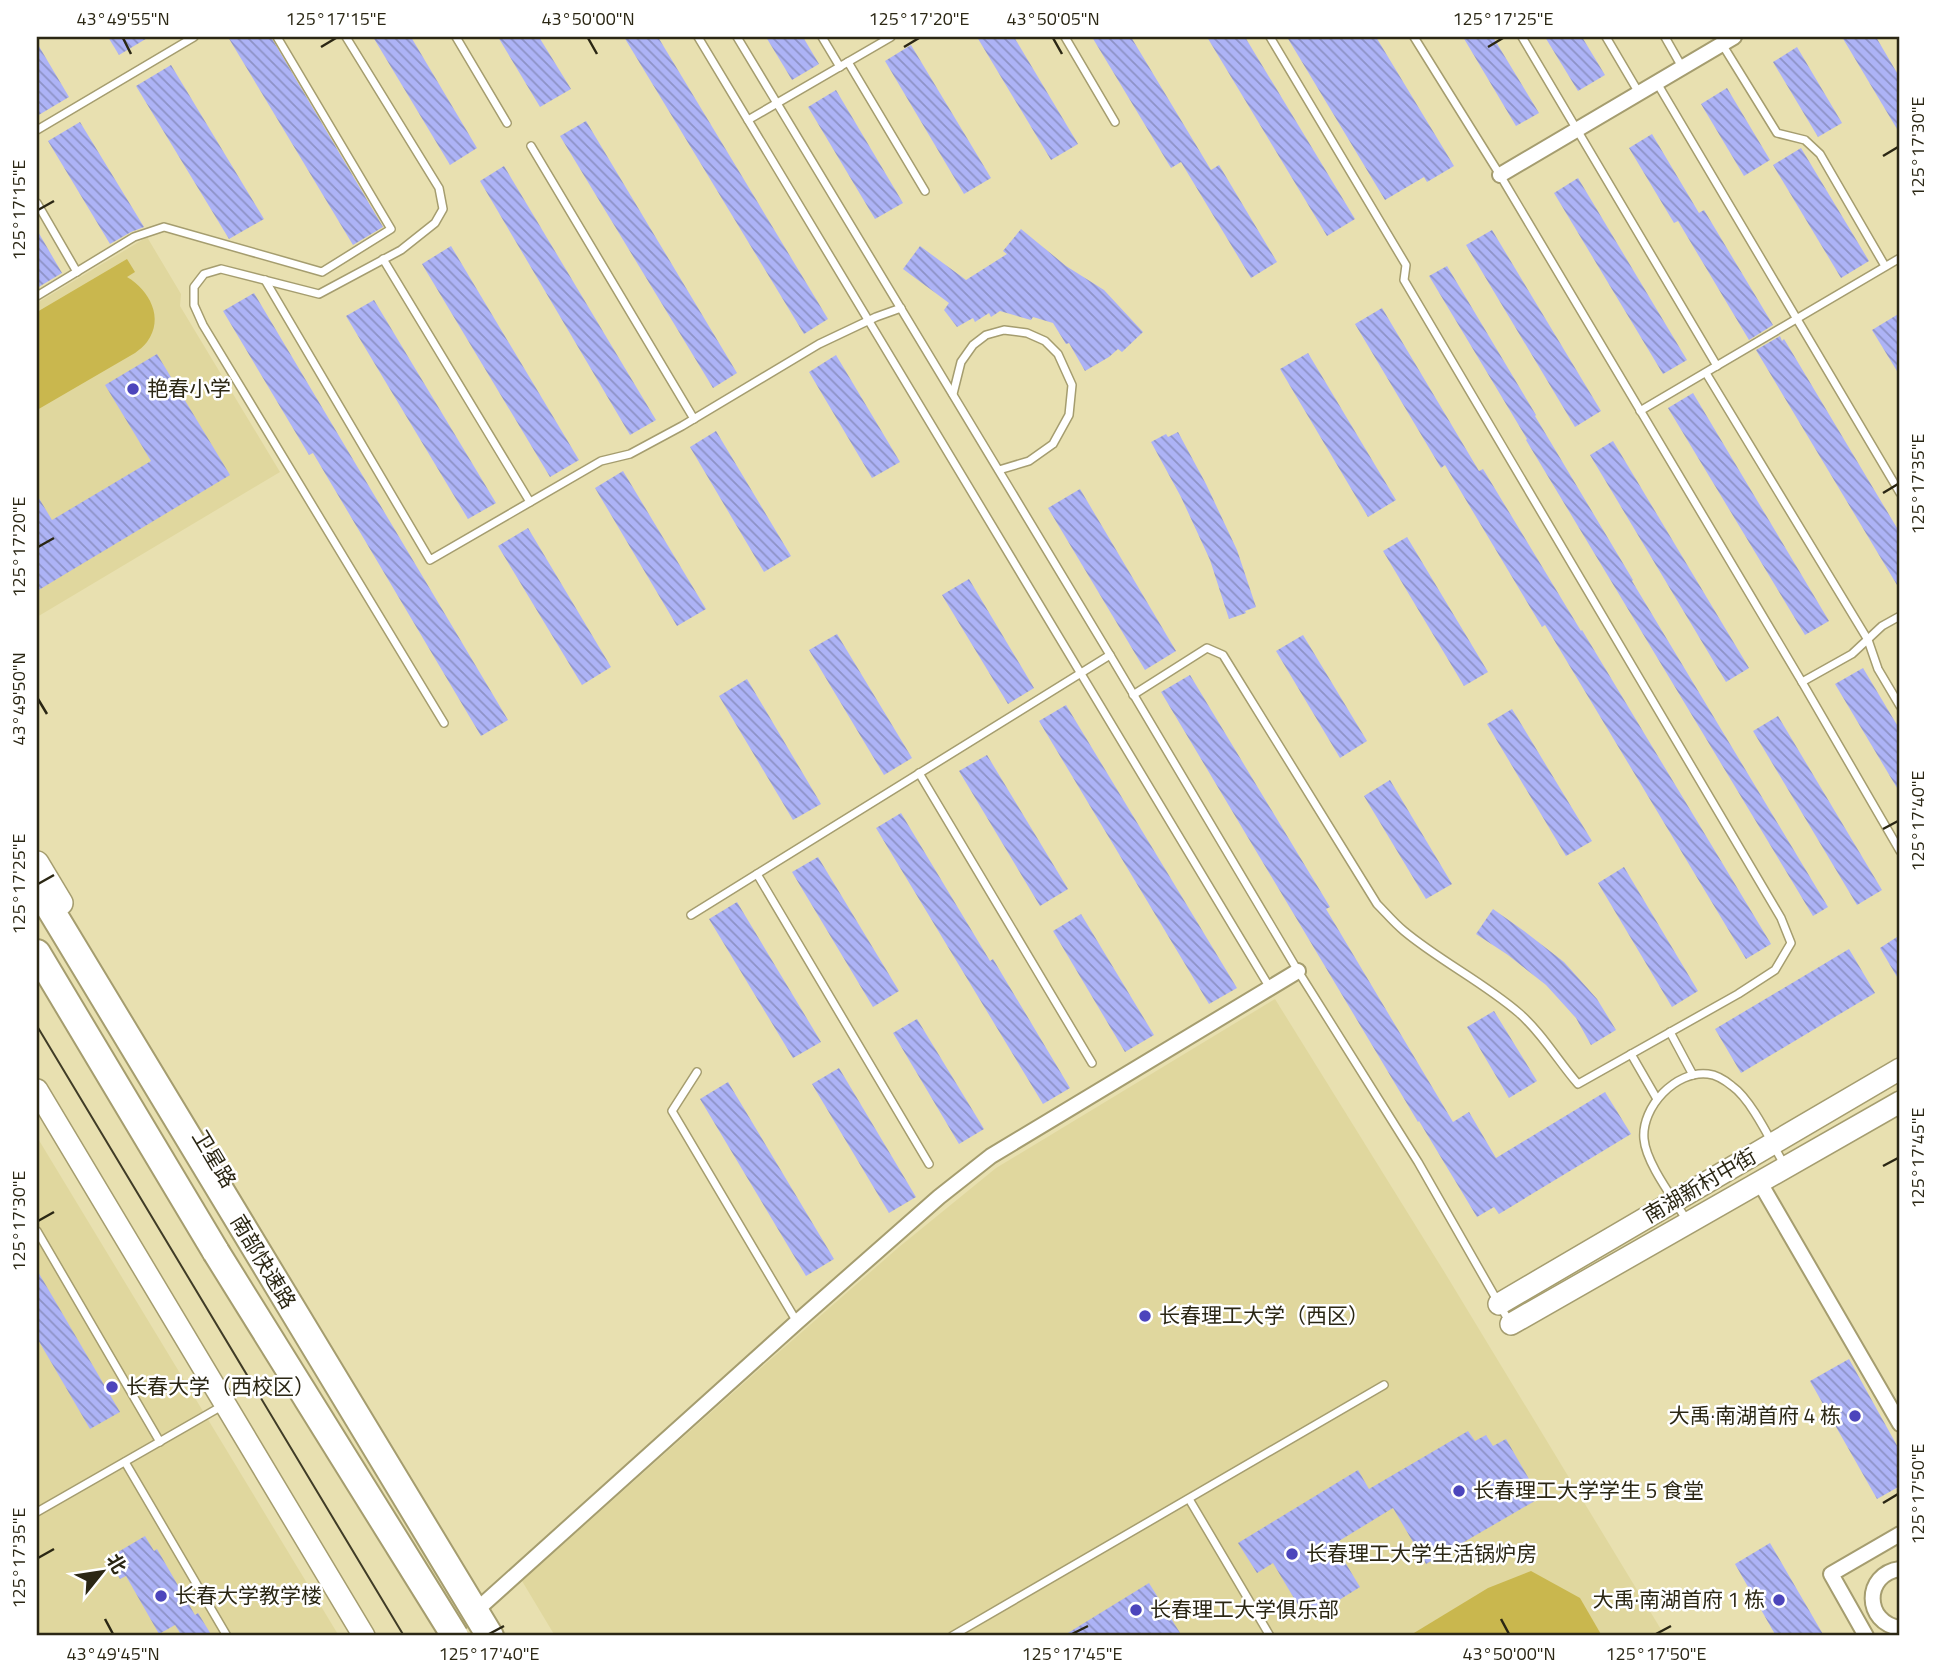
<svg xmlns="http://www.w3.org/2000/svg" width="1937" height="1673" viewBox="0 0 1937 1673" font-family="'Titillium Web','Noto Sans SC',sans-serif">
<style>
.built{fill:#e0d79e}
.pitch{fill:#c9b74e}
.building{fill:url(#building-back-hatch)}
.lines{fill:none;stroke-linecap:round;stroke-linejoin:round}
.lane-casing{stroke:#a59d6f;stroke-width:10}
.street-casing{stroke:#a59d6f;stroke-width:18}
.secondary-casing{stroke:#a59d6f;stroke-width:24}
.primary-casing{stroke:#a59d6f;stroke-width:26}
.highway-casing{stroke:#a59d6f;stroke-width:30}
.lane{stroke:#fff;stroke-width:7}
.street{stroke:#fff;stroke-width:14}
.secondary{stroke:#fff;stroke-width:21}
.primary{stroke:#fff;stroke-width:23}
.highway{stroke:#fff;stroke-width:26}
.tram{stroke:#403c26;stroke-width:2}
.highway-bridge-casing{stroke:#a59d6f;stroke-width:30;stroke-linecap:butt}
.highway-bridge{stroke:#fff;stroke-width:26}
.ticks{fill:none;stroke:#2b2714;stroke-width:2.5}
.poi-dot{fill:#4c45bc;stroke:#fff;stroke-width:2.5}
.labels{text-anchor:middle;stroke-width:5;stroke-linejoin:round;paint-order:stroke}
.poi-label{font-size:21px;fill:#2b2714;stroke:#fff;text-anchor:start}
.street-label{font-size:21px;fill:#2b2714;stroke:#fff}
.neatline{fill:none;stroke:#2b2714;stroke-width:2.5}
.ticks-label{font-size:18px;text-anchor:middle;fill:#2b2714}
</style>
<defs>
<pattern id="building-back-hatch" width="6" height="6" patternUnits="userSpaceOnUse" patternTransform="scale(1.75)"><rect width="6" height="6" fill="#adb3f6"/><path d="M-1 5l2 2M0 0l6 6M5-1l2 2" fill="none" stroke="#8d92c6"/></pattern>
</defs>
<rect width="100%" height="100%" fill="#e8e0b0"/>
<g class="built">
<path d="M147,237L181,294L180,306L280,472L37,617V303Z"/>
<path d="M1275,999L1445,1273L1665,1636H555L522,1581L771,1359L899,1247L996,1168Z"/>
<path d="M37,1137L339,1636H37Z"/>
</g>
<g class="pitch">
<path d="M127,259L135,272L127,277C149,290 165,318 147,342C144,346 139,350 135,353L37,410V312Z"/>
<path d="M1531,1571L1580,1598L1602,1636H1409L1488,1588Z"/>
</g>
<g class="building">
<path d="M108,37H149L119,55Z"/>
<path d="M228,37H271L383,227L353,245Z"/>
<path d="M373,37H411L477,148L450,165Z"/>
<path d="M498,37H539L571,89L540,107Z"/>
<path d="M624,37H658L828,319L804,334Z"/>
<path d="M766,37H803L819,64L792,80Z"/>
<path d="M977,37H1014L1078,144L1051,160Z"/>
<path d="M1092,37H1131L1211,170L1219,165L1277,262L1251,278L1181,162L1171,168Z"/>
<path d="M1207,37H1245L1355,219L1327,236Z"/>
<path d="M1287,37H1376L1454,166L1427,182L1424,177L1385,200Z"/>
<path d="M1463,37H1493L1539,113L1516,126Z"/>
<path d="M1545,37H1582L1605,75L1578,91Z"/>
<path d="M1842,37H1876L1900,78V134Z"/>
<path d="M37,43L69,97L37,116Z"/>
<path d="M911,45L991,178L964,194L885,61Z"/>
<path d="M1797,47L1842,123L1818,137L1773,62Z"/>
<path d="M171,65L264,219L229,239L136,86Z"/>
<path d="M1727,88L1770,160L1744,176L1701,104Z"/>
<path d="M836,90L903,203L875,219L808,107Z"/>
<path d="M586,121L737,373L713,388L560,136Z"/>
<path d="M80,122L144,227L131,232L110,244L48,141Z"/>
<path d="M1652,134L1699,213L1704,210L1773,325L1749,340L1678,221L1674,223L1629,148Z"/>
<path d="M1801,148L1869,261L1841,278L1773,165Z"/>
<path d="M504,166L656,420L630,435L480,181Z"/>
<path d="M1578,178L1687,360L1663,374L1554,193Z"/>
<path d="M1021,229L1066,266L1104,290L1143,332L1122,352L1118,349L1109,357L1085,371L1069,343L1066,344L1053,323L1033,317L1031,320L1000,311L991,317L989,313L975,322L973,318L957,327L944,310L949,303L903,269L920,246L966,280L1007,254L1003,251Z"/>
<path d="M37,230L62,273L37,288Z"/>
<path d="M1492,230L1601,411L1575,427L1466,245Z"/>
<path d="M451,246L579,460L550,477L422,264Z"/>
<path d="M1447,266L1536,415L1535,416L1633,580L1632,581L1828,907L1813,916L1526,440L1527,439L1429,276Z"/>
<path d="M254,293L508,720L481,736L313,453L309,455L223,311Z"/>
<path d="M374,300L496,503L468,519L346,316Z"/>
<path d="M1382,308L1479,471L1483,469L1581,631L1582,630L1771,944L1746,959L1545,625L1542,627L1445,465L1441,468L1355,324Z"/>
<path d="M1900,313V376L1872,330Z"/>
<path d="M1780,336L1782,341L1784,339L1900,533V590L1756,350Z"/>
<path d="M1308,353L1396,500L1368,517L1280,369Z"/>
<path d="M157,354L230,475L37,591V495L52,520L151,461L105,385Z"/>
<path d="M836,355L900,462L872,478L809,372Z"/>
<path d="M1693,393L1829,621L1805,635L1668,408Z"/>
<path d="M716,431L791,556L764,572L690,447Z"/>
<path d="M1178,432L1206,484L1237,550L1256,607L1245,611L1246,613L1229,619L1210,560L1181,497L1151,442L1166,434L1168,437Z"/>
<path d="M1613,441L1749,668L1726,682L1590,455Z"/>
<path d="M623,471L706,609L677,626L595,488Z"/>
<path d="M1080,489L1176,651L1145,670L1048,508Z"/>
<path d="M528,528L611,667L582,685L498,546Z"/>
<path d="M1407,537L1488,672L1464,686L1383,551Z"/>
<path d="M969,579L1034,688L1008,704L942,595Z"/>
<path d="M837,634L912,758L884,775L809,650Z"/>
<path d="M1303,635L1367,741L1340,758L1276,651Z"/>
<path d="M1863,668L1900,730V793L1835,684Z"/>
<path d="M1190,675L1330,907L1326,909L1453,1122L1469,1112L1496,1158L1605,1092L1631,1134L1499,1214L1494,1207L1477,1217L1419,1121L1418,1122L1161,692Z"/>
<path d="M747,679L821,804L793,820L719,696Z"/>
<path d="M1066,705L1237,988L1209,1004L1039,721Z"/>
<path d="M1512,709L1592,841L1566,856L1487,724Z"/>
<path d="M1778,716L1882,890L1857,905L1753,731Z"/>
<path d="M987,755L1068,889L1040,906L959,771Z"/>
<path d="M1390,780L1452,884L1426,899L1364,796Z"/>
<path d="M901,813L990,961L993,959L1070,1088L1043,1104L876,828Z"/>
<path d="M818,857L899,991L873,1007L792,872Z"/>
<path d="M1624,867L1698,991L1672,1007L1598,883Z"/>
<path d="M737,902L821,1042L793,1058L709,919Z"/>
<path d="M1493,909L1524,931L1564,962L1597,999L1616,1030L1591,1045L1576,1018L1546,985L1508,955L1476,934Z"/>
<path d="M1081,914L1154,1035L1125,1052L1053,931Z"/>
<path d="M1900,935V982L1880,948Z"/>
<path d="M1849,949L1875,993L1741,1073L1715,1029Z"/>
<path d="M1494,1011L1537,1081L1509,1098L1467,1027Z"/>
<path d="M917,1019L984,1129L959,1144L893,1033Z"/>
<path d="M839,1068L916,1197L889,1213L812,1084Z"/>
<path d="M728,1082L834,1259L806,1276L700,1099Z"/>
<path d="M37,1270L120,1412L90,1429L37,1338Z"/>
<path d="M1849,1359L1900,1451V1486L1877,1499L1810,1381Z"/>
<path d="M1468,1431L1475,1441L1486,1435L1493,1446L1506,1439L1540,1498L1426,1564L1393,1508L1334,1544L1360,1587L1307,1620L1273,1563L1257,1573L1238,1543L1358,1470L1369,1489Z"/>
<path d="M145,1536L154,1551L157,1549L195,1615L198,1613L212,1636H182L175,1625L159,1634L126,1576L120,1579L108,1558Z"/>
<path d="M1770,1543L1824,1636H1776L1735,1564Z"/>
<path d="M1149,1583L1182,1636H1063Z"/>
</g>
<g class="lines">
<g class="lane-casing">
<g id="lane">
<path d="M346,37L439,188L443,209L435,223L401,250L319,294L221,269L204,274L194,287V305L203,325L444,723"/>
<path d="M456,37L507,123"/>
<path d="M698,37L1270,988"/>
<path d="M737,37L1110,655L1298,971L1418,1162L1510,1323"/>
<path d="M822,37L840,67"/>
<path d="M1065,37L1115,122"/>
<path d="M1414,37L1500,175L1802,682L1900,851"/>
<path d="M1522,37L1717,366"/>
<path d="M1606,37L1639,93"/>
<path d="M1665,37L1682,67"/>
<path d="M1722,44L1777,133L1805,140L1820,154L1885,266"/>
<path d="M848,62L925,191"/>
<path d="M1657,83L1900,493"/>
<path d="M748,120L891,37"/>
<path d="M37,130L194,37"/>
<path d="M531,146L694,419"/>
<path d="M37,203L77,272"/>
<path d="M383,259L530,502"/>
<path d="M265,280L430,560L601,461L630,454L682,426L819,344L876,317L901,308"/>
<path d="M37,296L134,237L164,227L322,272L391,229L277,37"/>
<path d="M1706,373L1868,640L1878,669L1900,706"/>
<path d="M953,394L961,362L973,345L986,335L1004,330L1027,333L1045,341L1058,354L1072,385L1069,415L1053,444L1029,461L999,470"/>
<path d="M1640,411L1900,258"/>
<path d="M1802,682L1852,654L1882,626L1900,616"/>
<path d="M1133,695L1207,648L1223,655L1377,904C1386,913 1394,923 1404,931C1440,961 1483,982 1519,1013C1542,1033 1558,1061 1578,1084L1738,994L1775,970L1791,943L1781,918L1404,280L1406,265L1270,37"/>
<path d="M919,773L1092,1063"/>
<path d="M757,874L929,1164"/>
<path d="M691,915L1110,655"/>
<path d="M1670,1032L1693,1075"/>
<path d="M1631,1054L1657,1099"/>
<path d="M697,1072L672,1111L797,1322"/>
<path d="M1686,1219C1673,1198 1646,1163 1644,1139C1641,1107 1676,1070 1708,1074C1717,1075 1726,1081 1732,1086C1752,1100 1772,1144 1785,1166"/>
<path d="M37,1231L160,1442"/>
<path d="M125,1462L227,1636"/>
<path d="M1189,1499L1270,1636"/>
<path d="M37,1512L222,1406"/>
<path d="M952,1636L1384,1385"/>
</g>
</g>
<g class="street-casing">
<g id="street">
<path d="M1500,175L1734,37"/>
<path d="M1759,1181L1900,1424"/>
<path d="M1900,1569C1863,1574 1864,1623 1900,1628"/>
<path d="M480,1607L797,1322L939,1197L991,1156L1298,971"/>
<path d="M1866,1636L1831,1574L1900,1534"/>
</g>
</g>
<g class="secondary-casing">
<g id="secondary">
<path d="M37,1090L364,1636"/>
<path d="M1499,1304L1900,1069"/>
<path d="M1511,1324L1900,1102"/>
</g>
</g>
<g class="primary-casing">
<path id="primary" d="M37,863L61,903"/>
</g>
<g class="highway-casing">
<g id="highway">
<path d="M37,887L490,1636"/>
<path d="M37,953L216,1252"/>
</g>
</g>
<use href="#lane" class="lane"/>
<use href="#street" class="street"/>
<use href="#secondary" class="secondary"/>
<use href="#primary" class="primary"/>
<use href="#highway" class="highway"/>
<path class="tram" d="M37,1026L404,1636"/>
<g class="highway-bridge-casing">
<path id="highway-bridge" d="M216,1252L455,1636"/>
</g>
<use href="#highway-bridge" class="highway-bridge"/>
</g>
<path class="ticks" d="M123,38L131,54M588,38L597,54M1053,38L1062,54M321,47L336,38M904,47L919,38M1488,47L1503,38M1883,156L1898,147M38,210L54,201M1883,493L1898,484M38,547L54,538M38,699L47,714M1883,829L1898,821M38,884L54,875M1883,1166L1898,1158M38,1221L54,1212M1883,1503L1898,1494M38,1558L54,1549M105,1619L113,1634M1501,1619L1509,1634M489,1634L504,1626M1072,1634L1088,1626M1656,1634L1671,1626"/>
<g class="poi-dot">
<circle cx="133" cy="389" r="7"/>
<circle cx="1145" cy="1316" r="7"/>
<circle cx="112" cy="1387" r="7"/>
<circle cx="1855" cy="1416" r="7"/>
<circle cx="1459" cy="1491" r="7"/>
<circle cx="1292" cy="1554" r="7"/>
<circle cx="161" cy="1596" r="7"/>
<circle cx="1779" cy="1600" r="7"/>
<circle cx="1136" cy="1610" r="7"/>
</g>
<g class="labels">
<g class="poi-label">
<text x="147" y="396">艳春小学</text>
<text x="1159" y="1323">长春理工大学（西区）</text>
<text x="126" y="1394">长春大学（西校区）</text>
<text x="1841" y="1423" text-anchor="end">大禹·南湖首府 4 栋</text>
<text x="1473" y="1498">长春理工大学学生 5 食堂</text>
<text x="1306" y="1561">长春理工大学生活锅炉房</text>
<text x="175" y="1603">长春大学教学楼</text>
<text x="1765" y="1607" text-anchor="end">大禹·南湖首府 1 栋</text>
<text x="1150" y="1617">长春理工大学俱乐部</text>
</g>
<g class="street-label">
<text transform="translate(214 1159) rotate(59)" y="7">卫星路</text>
<text transform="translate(1700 1186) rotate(-30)" y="7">南湖新村中街</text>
<text transform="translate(263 1262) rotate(59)" y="7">南部快速路</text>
</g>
</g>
<rect width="1937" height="1673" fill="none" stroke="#ffffff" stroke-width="77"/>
<g transform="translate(102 1572) rotate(60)" stroke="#ffffff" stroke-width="5" paint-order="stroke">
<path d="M0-5L12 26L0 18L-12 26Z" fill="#2b2714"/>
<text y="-10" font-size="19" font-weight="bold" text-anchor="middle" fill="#2b2714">北</text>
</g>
<rect x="38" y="38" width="1860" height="1596" class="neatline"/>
<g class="ticks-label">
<text x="123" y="25">43°49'55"N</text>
<text x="336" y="25">125°17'15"E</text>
<text x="588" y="25">43°50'00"N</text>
<text x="919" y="25">125°17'20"E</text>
<text x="1053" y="25">43°50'05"N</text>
<text x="1503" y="25">125°17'25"E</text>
<text transform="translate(1918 147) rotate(-90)" y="6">125°17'30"E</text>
<text transform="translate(19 210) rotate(-90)" y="6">125°17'15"E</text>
<text transform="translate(1918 484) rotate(-90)" y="6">125°17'35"E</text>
<text transform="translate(19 547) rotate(-90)" y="6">125°17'20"E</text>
<text transform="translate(19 699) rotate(-90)" y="6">43°49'50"N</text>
<text transform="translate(1918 821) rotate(-90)" y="6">125°17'40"E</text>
<text transform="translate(19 884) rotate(-90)" y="6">125°17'25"E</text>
<text transform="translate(1918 1158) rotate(-90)" y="6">125°17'45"E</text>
<text transform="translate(19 1221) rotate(-90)" y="6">125°17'30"E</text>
<text transform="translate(1918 1494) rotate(-90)" y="6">125°17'50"E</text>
<text transform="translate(19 1558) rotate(-90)" y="6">125°17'35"E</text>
<text x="113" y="1660">43°49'45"N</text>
<text x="489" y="1660">125°17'40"E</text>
<text x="1072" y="1660">125°17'45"E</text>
<text x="1509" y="1660">43°50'00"N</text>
<text x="1656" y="1660">125°17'50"E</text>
</g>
</svg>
